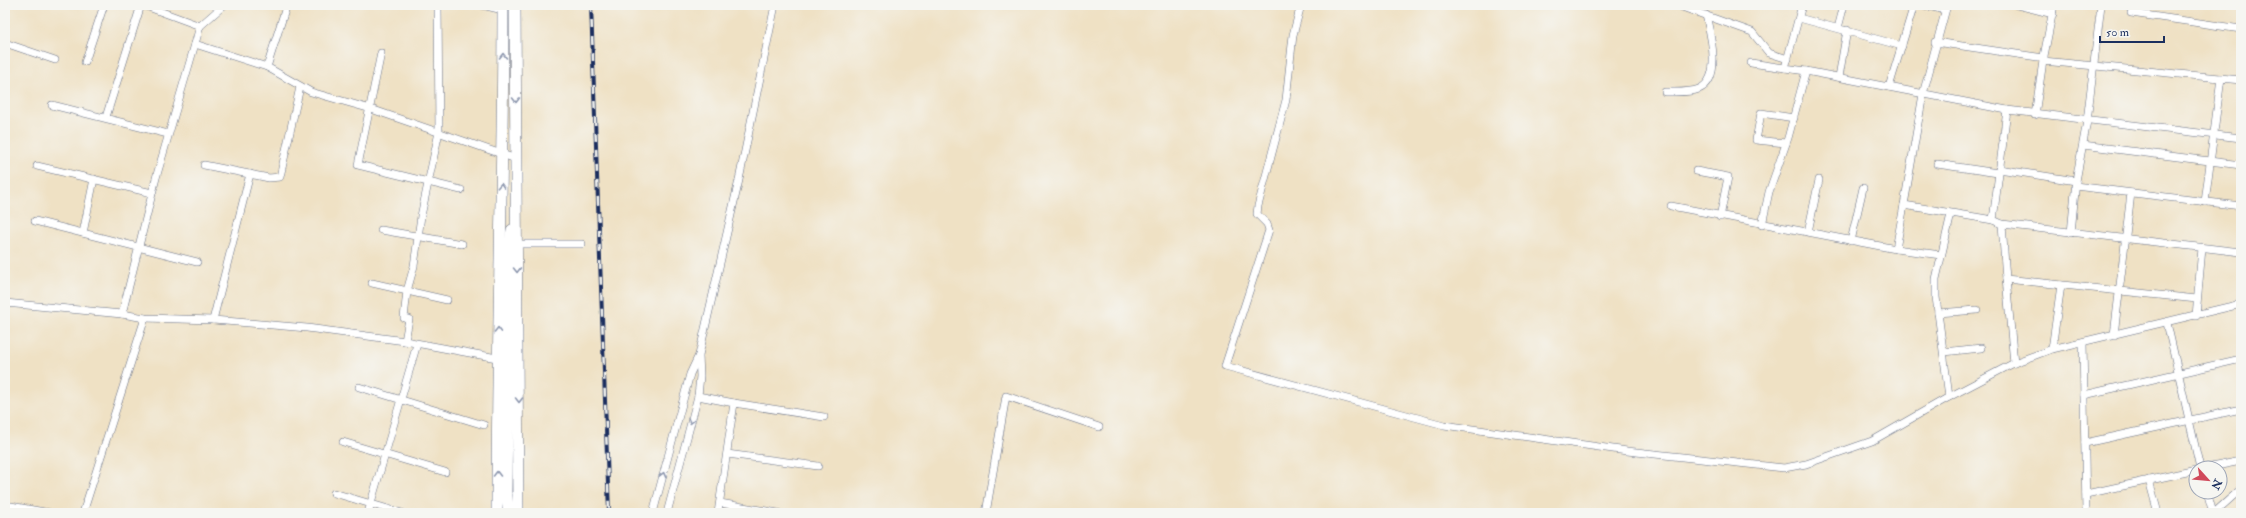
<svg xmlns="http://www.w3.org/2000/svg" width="2246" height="518" viewBox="0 0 2246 518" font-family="'IM FELL Double Pica',serif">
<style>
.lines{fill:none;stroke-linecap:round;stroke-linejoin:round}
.street-casing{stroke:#656d82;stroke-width:8}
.primary-casing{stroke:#656d82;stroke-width:12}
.street{stroke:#fff;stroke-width:7}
.primary{stroke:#fff;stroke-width:11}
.rail-casing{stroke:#1b2f5e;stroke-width:4}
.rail{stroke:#f6f6f2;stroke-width:2.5;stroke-dasharray:8;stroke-linecap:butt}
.oneway{stroke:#8d97ae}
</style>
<rect width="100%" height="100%" fill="#f6f6f2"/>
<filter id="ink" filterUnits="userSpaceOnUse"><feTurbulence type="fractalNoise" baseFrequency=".025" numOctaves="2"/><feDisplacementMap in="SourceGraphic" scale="8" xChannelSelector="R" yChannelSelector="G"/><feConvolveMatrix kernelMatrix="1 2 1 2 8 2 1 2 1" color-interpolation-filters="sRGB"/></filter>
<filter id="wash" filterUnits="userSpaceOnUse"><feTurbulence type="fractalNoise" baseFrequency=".012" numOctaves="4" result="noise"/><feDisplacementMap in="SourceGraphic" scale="16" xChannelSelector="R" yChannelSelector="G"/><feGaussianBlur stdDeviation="0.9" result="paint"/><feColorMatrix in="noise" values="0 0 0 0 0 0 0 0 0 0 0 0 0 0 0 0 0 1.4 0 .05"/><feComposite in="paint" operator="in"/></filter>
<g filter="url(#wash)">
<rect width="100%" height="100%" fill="#efe1c4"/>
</g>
<g filter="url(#ink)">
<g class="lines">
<g class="street-casing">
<g id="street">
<path d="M143,5L200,26L195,44L267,67L311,92L371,109L516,159"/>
<path d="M482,5L503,10"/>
<path d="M1301,5L1293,35L1286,100L1258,206L1257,214L1267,224L1269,230L1225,366L1444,425L1627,451L1784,468L1806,464L1872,441L1949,397L2014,363L2052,349L2241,304"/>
<path d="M1802,5L1785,68L1806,71"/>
<path d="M1924,5L1945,10"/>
<path d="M2017,5L2053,14"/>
<path d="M5,7L6,5"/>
<path d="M1682,7L1752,32L1769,53L1788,59"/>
<path d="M2131,13L2241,29"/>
<path d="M1799,18L1902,46"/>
<path d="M200,26L224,5"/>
<path d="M1838,28L1844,5"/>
<path d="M1935,42L2044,58"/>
<path d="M5,43L55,60"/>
<path d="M381,53L358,165L461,190"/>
<path d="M2043,61L2054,5"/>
<path d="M85,62L104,5"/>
<path d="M1751,63L1785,68"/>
<path d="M267,67L286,7"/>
<path d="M1839,77L1847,30"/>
<path d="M1889,87L1914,5"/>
<path d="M1665,92C1676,92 1689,93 1699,89C1723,79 1710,33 1706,15"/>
<path d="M52,105L168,134"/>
<path d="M2035,115L2043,61L2241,80"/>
<path d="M106,117L141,5"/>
<path d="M1786,143L1756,140L1761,113L1794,118"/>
<path d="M2083,145L2241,165"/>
<path d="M1937,164L1998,173"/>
<path d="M204,165L269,178L280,177L300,87"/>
<path d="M37,166L152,193"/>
<path d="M1999,169L2076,181"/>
<path d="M1696,171L1728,177L1720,217"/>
<path d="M2075,186L2241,206"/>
<path d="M2205,202L2221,78"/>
<path d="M1904,205L1923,94L1947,5"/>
<path d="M1671,206L1896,249L1904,205L1993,220L2007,110L2241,138"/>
<path d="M1993,220L2002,224L2241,252"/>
<path d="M35,221L197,262"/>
<path d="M2002,224L2006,279L2197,299"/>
<path d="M1762,225L1769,192L1788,138L1806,71L2007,110"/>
<path d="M381,230L462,244"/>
<path d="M1808,232L1819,180"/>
<path d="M83,233L94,179"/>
<path d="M2071,233L2076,181L2087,121L2101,5"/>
<path d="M1851,241L1863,188"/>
<path d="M517,244H582"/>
<path d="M1896,249L1941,255"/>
<path d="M2006,279L2014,363"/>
<path d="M372,283L447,300"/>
<path d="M5,303L122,314L145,318L213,320L307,328L405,341L497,358"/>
<path d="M1938,313L1977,310"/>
<path d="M122,314L156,178L195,44"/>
<path d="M2196,316L2202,248"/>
<path d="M213,320L250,174"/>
<path d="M2167,323L2200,468"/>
<path d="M2114,335L2131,193"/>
<path d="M405,341L409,319L404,318L407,291L414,266L421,216L439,132L438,5"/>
<path d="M2083,342L2086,513"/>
<path d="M2052,349L2061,285"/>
<path d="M1944,352L1981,348"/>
<path d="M359,387L484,425"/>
<path d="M2084,395L2241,359"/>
<path d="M698,396L734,403L718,513"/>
<path d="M1949,397L1936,297V279L1951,214"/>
<path d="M734,403L824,417"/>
<path d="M343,442L445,472"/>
<path d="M2085,443L2241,409"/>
<path d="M727,454L818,466"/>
<path d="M2206,468L2241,461"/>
<path d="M2149,480L2158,513"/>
<path d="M2207,492L2213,513"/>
<path d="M334,493L402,513"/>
<path d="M2086,494L2196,470"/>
<path d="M720,503L778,513"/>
<path d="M5,505L50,513"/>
<path d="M83,513L145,318"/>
<path d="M368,513L417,344"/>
<path d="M653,513L690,374L699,355L739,180L775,5"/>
<path d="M667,513L698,396L700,376L699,356"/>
<path d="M986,513L1006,396L1099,427"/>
<path d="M2214,513L2241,489"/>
</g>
</g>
<g class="primary-casing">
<g id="primary">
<path d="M515,5L518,513"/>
<path d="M497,513C497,344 503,174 503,5"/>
<path d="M509,513L506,492L509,248L512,230"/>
</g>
</g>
<use href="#street" class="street"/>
<use href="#primary" class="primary"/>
<g class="rail-casing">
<path id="rail" d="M591,5L609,513"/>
</g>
<use href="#rail" class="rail"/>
</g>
<defs><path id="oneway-chevron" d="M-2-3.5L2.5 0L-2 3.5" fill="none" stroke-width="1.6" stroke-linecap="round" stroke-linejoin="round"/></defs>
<g class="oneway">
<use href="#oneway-chevron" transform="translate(503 56) rotate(-90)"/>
<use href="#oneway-chevron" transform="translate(516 100) rotate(90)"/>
<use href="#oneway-chevron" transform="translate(501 186) rotate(-87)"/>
<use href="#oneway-chevron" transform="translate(517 270) rotate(89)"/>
<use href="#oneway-chevron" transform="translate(498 330) rotate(-89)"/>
<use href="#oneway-chevron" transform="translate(519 400) rotate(90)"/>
<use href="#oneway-chevron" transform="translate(691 421) rotate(104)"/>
<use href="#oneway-chevron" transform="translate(497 474) rotate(-90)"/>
<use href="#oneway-chevron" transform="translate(663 475) rotate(-76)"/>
</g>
</g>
<rect width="2246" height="518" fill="none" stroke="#f6f6f2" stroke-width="20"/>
<g transform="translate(2208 480) rotate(117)"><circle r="19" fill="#f6f6f2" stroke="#9ea6b7"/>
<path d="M0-3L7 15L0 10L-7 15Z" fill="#d1495b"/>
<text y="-6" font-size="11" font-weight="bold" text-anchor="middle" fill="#1b2f5e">N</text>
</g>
<path d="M2100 36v6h64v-6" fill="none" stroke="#1b2f5e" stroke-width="2"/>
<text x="2106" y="36" font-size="12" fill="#1b2f5e" stroke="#f6f6f2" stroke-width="3" paint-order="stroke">50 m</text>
</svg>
